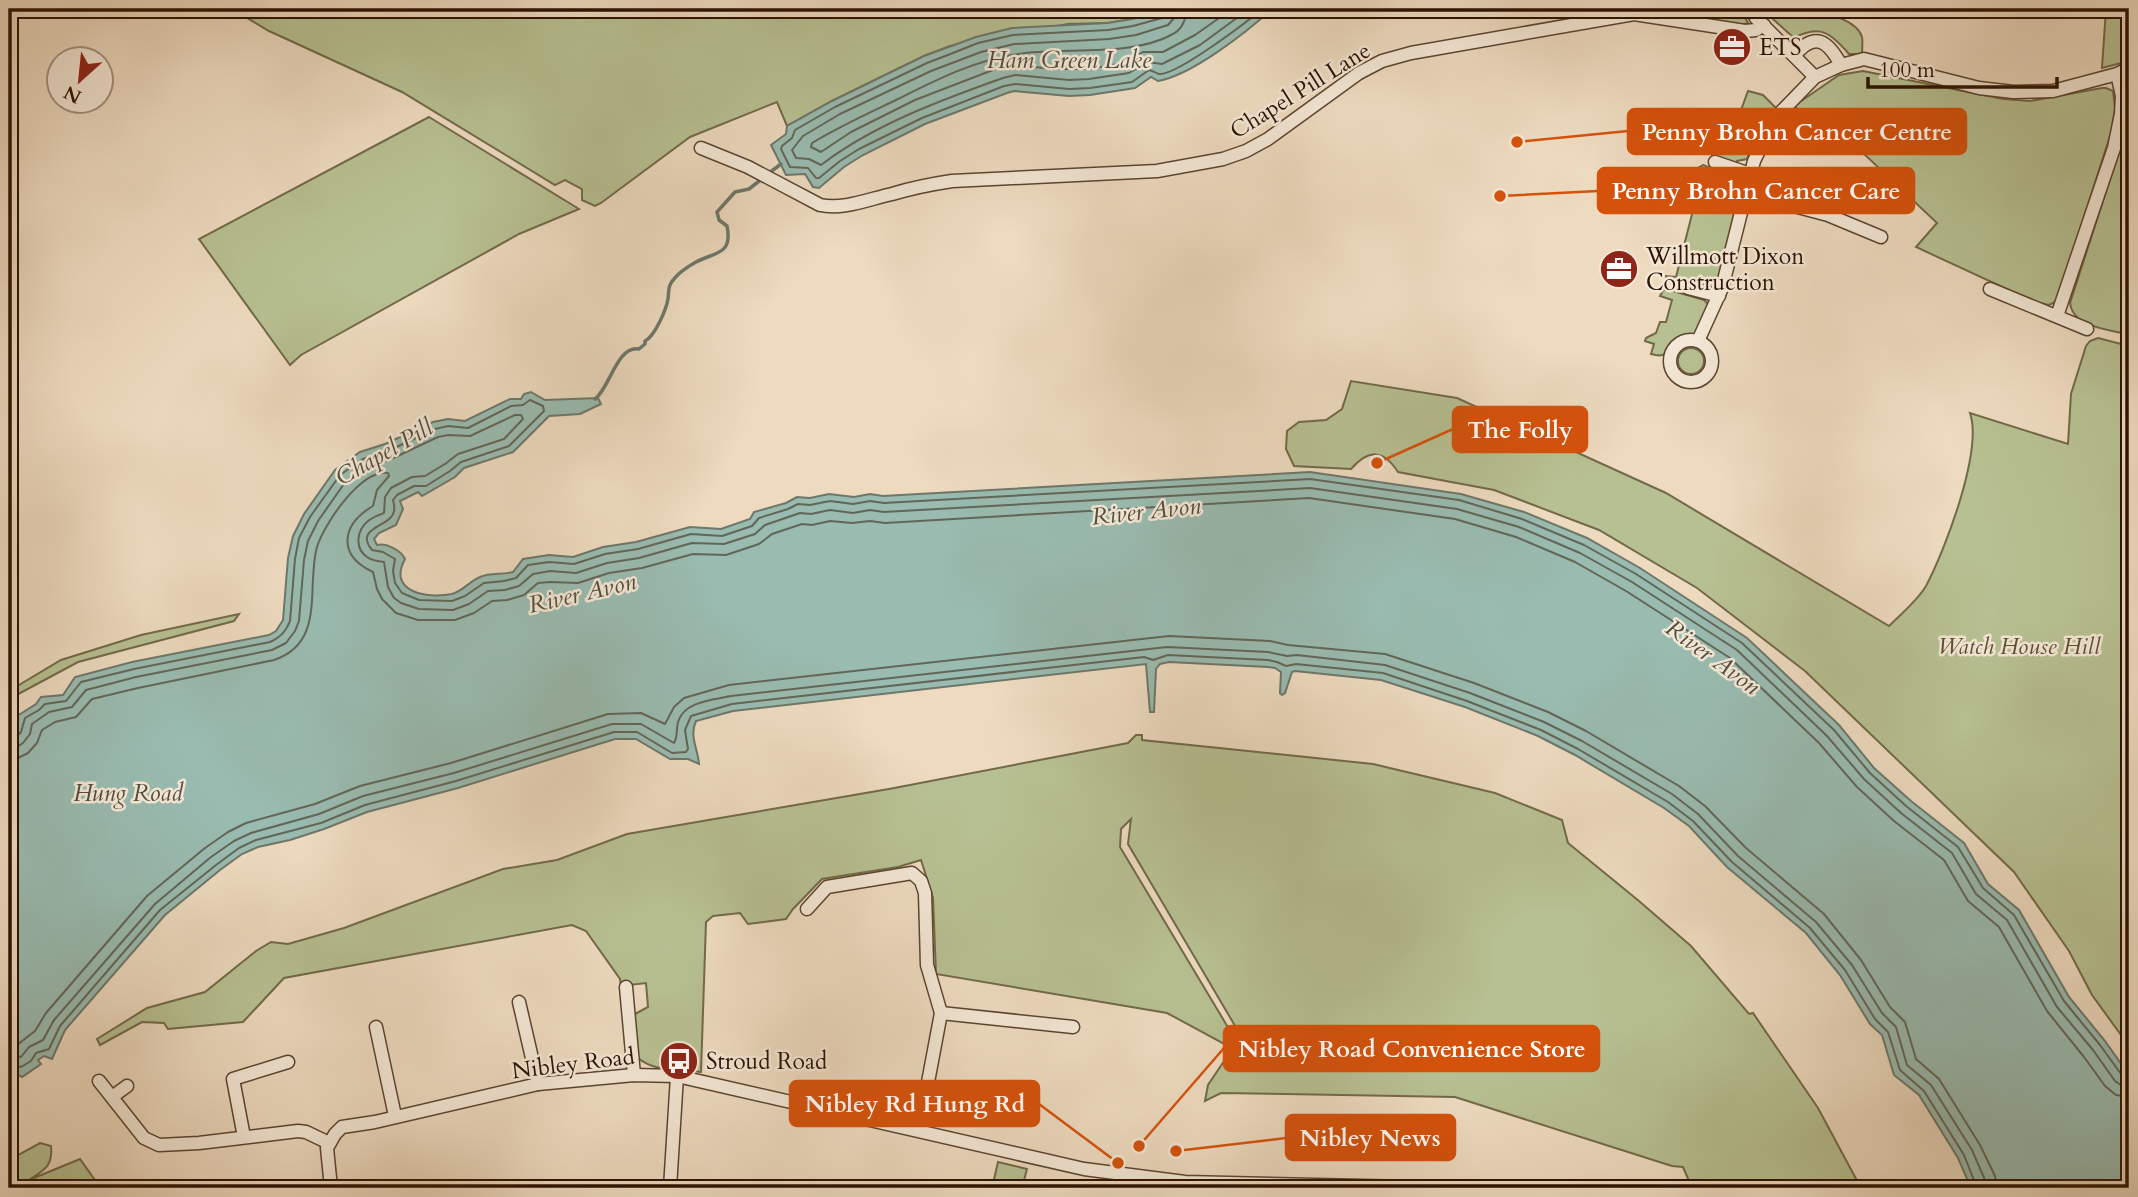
<svg xmlns="http://www.w3.org/2000/svg" width="2138" height="1197" viewBox="0 0 2138 1197" font-family="Cardo,serif">
<style>
.green{fill:#b7c092;stroke:#726949;stroke-width:2}
.water{fill:#99bbb0;stroke:#6d776a;stroke-width:2}
.lines{fill:none;stroke-linecap:round;stroke-linejoin:round}
.shore{stroke:#626658;stroke-width:2}
.stream{stroke:#6d776a;stroke-width:3.5}
.street-casing{stroke:#5c4430;stroke-width:15}
.street{stroke:#f3e7d5;stroke-width:12}
.labels{text-anchor:middle;stroke-width:5;stroke-linejoin:round;paint-order:stroke}
.poi-label{font-size:23px;fill:#2c1200;stroke:#f3e7d5;text-anchor:start}
.street-label{font-size:23px;fill:#2c1200;stroke:#f3e7d5}
.park-label{font-size:23px;font-style:italic;fill:#5d4f33;stroke:#f3e7d5}
.water-label{font-size:24px;font-style:italic;fill:#524d3e;stroke:#f3e7d5}
.leader{fill:none;stroke:#d5520b;stroke-width:2.5}
.callout-dot{fill:#d5520b;stroke:#f3e7d5;stroke-width:2.5}
.callout{fill:#d5520b;stroke:#d5520b;stroke-width:2.5}
.callout-label{font-size:24px;text-anchor:middle;font-weight:bold;fill:#fff}
</style>
<rect width="100%" height="100%" fill="#eddabf"/>
<filter id="stains"><feTurbulence type="fractalNoise" baseFrequency=".00286" numOctaves="4"/><feColorMatrix values="0 0 0 0 .2 0 0 0 0 .09 0 0 0 0 .02 0 0 0 .5 -.17"/></filter>
<radialGradient id="worn" r=".72"><stop offset=".6" stop-color="#630" stop-opacity="0"/><stop offset="1" stop-color="#630" stop-opacity=".3"/></radialGradient>
<g class="green">
<path d="M232,9H1169L1132,19L1108,23L1068,24L950,46L924,56L832,101L787,126L777,102L690,137L601,203L595,206L582,200V189L565,180L555,185L402,92L269,31Z"/>
<path d="M1708,9H1740L1748,23L1741,25L1703,18Z"/>
<path d="M1762,9H1814V11C1828,14 1857,20 1862,37C1863,41 1862,49 1862,54H1849C1831,33 1820,24 1794,38Z"/>
<path d="M2106,9H2129V61L2102,68Z"/>
<path d="M1863,71L2003,99L2030,101L2102,88H2106L2113,91L2115,109L2111,133L2057,301L2049,305L2035,302L1916,247L1937,223L1842,133L1833,141L1794,106L1839,75Z"/>
<path d="M2129,86V335C2109,329 2073,328 2070,303L2122,142L2127,119Z"/>
<path d="M1748,91L1763,95L1776,108L1763,123L1747,159L1737,161L1735,164L1712,156V150L1717,147L1726,151Z"/>
<path d="M429,117L579,209L519,234L301,355L290,365L199,239Z"/>
<path d="M1703,165L1738,178L1741,185L1717,285L1715,289L1707,290L1670,281L1666,277V276L1676,277L1701,179L1694,176L1698,168Z"/>
<path d="M1666,289L1704,300L1708,304L1695,336C1689,338 1682,338 1677,342C1664,350 1669,359 1651,354L1654,344L1645,341L1646,338L1656,333L1660,322H1666L1672,300L1660,296L1663,291Z"/>
<path d="M2098,338L2129,346V1046L2092,995L2069,951L2014,872L1805,671L1697,588L1599,530L1494,490L1398,472C1383,449 1369,449 1351,469L1294,466L1286,449L1287,431L1299,422L1326,420L1342,409L1351,381L1457,398L1666,493L1889,626C1901,614 1918,600 1926,586C1945,550 1983,451 1970,413L2068,444L2071,394L2086,346L2090,341Z"/>
<circle cx="1691" cy="361" r="13"/>
<path d="M239,614L234,621L78,662L9,699V691L61,660L141,635Z"/>
<path d="M1136,735H1142V740L1373,764L1495,793L1562,820L1568,843L1639,901L1691,946L1749,1014L1753,1013L1818,1108L1861,1188H1692L1683,1167L1672,1166L1455,1097L1221,1093L1205,1101L1208,1085L1241,1036L1128,844L1131,819L1121,829L1120,847L1232,1034L1226,1045L1167,1013L936,974L933,898L921,860L898,867L822,879L793,909L786,919L748,924L740,913L713,916L706,922L701,1072C680,1070 653,1072 637,1057L633,1022L635,1014L648,1007L646,983L621,986L620,979L586,931L572,925L284,978L243,1022L168,1029L164,1023L142,1022L100,1045L97,1039L147,1008L205,992L256,951L271,942L288,944L344,928L503,869L557,860L627,834L889,789L1128,743Z"/>
<path d="M40,1143L51,1146C53,1167 44,1170 29,1180L80,1159L97,1183L96,1188H9V1160Z"/>
<path d="M998,1162L1027,1169L1022,1188H992Z"/>
</g>
<g class="water">
<path d="M1169,9H1272C1247,32 1192,75 1158,81L1151,77L1135,88L1090,95L1069,96L1014,91L1007,93L925,124L863,155L844,167L819,188L813,187L805,174L786,175L771,145L786,134L787,126L832,101L924,56L976,37L1012,28L1108,23L1132,19Z"/>
<path d="M531,392L545,400L598,398L601,404L580,414L549,416L513,452L464,468L455,477L422,496L418,492L400,501L403,509L396,525L379,533L374,539L377,545C386,543 401,550 405,559C387,592 427,599 452,594C463,591 470,581 480,577C490,572 502,575 513,572L523,559L549,555L573,557L603,547L636,542L690,527L721,529L750,519L754,512L786,503L797,497L810,498L829,494L854,497L870,494L883,496L1310,472L1461,494L1524,512L1587,538L1640,568L1747,638L1839,725L1874,768L1911,801L1964,843L1988,884L2019,910L2069,997L2105,1041L2129,1075V1188H1971L1958,1158L1919,1095L1894,1075L1882,1035L1870,1024L1840,975L1806,933L1727,867L1689,826L1664,808L1575,755L1538,736L1465,707L1381,680L1295,671L1292,672L1285,693L1282,695L1280,693L1281,672L1275,668L1268,667L1169,662L1160,664L1156,669L1154,712H1150L1146,664L733,711L696,721C689,736 698,749 699,764L688,759H670L636,739H615L458,788L367,812L324,829L290,840L258,847L242,854L220,870L165,915L65,1030L52,1059L44,1056L38,1060L41,1064L22,1077L9,1070V736L15,727L17,716L36,704L41,697L63,695L75,677L132,662L269,635L276,631L283,620L288,558L293,536L304,514L335,470L360,452L385,444L433,422L448,419L465,421L510,399H521L524,394Z"/>
</g>
<g class="lines">
<g class="shore">
<path d="M1167,9L1166,14L1162,18L1133,26L1108,30L1013,35L978,43L953,53L927,63L835,107L795,130L792,138L782,146L781,149L790,167L808,168L816,178H819L840,161L859,149L922,118L1004,86L1015,84L1069,89L1090,88L1132,82L1149,70C1153,71 1156,73 1159,74C1176,76 1248,21 1262,9"/>
<path d="M1176,9L1174,18L1168,25L1136,35L1109,39L1014,44L981,52L931,71L840,114L803,136L792,150L796,158L809,159L821,165C873,125 941,100 1003,78L1015,75L1069,80L1089,79L1129,73L1148,62L1162,64L1200,45L1249,9"/>
<path d="M1186,9C1186,20 1182,30 1171,35C1131,57 1063,47 1018,54C975,60 936,80 898,99C869,113 840,126 812,143L811,147L821,152L851,132L915,100L998,68L1015,65L1053,69H1088L1125,63L1143,52H1163L1195,35L1232,9"/>
<path d="M9,739L15,738L21,732L25,718L39,710L45,704L66,701L81,682L134,669L270,642C281,637 286,631 290,621L295,559L299,538L310,517L340,475L363,459L388,451L435,429L448,426L468,428L511,406L523,405L530,400L543,406L544,411L509,446L461,462L450,471L426,486H414L397,495L393,500C394,504 395,507 394,511C392,527 353,527 372,550L383,552L395,559L393,571L395,583L402,593L419,600L452,601L465,596L484,583L504,581L516,578L528,565L549,562L574,564L605,554L638,549L691,534L722,536L752,526L759,518L788,509L798,504L810,505L830,501L853,504L870,501L884,503L1310,479L1459,500L1522,519L1584,545L1636,574L1742,643L1834,730L1870,773L1906,806L1958,847L1983,888L2014,915L2064,1001L2100,1045L2121,1074L2129,1078"/>
<path d="M9,748L17,747L23,743L30,734L32,724L49,712L72,707L86,690L136,677L272,650L286,643L295,631L299,621L304,560L308,541L318,521L346,481L367,466L391,459L438,437L448,435L470,436L515,415H521L523,419L504,439L458,454L445,464L425,476L412,477L391,488L385,497L384,513C379,515 373,517 368,521C357,530 354,548 367,557C372,561 379,561 384,562L388,587L394,598L401,603L419,609L453,610L469,604L488,591L505,590L519,586L533,574L550,571L576,573L607,563L639,558L692,543L724,544L755,534L765,525L800,513L811,514L830,510L853,513L870,510L884,512L1310,488L1457,509L1519,527L1580,553L1632,582L1737,650L1827,736L1864,779L1901,813L1952,853L1976,894L2007,920L2057,1007L2093,1050L2115,1081L2122,1086H2129"/>
<path d="M9,759L18,758L28,753L37,743L42,730L55,722L76,717L92,699L138,688L274,660C326,643 306,587 317,547C324,524 361,469 388,473L389,476L377,490L373,506C341,525 337,555 373,572L377,589L382,599L396,613L418,620H455L474,613L492,601L507,600L524,595L538,583L550,582L578,583L609,573L642,568L693,554L726,555L759,544L772,534L802,524L812,525L830,521L852,523L870,521L885,523L1309,498L1455,519L1516,537L1575,562L1626,591L1730,658L1819,743L1857,787L1894,821L1944,860L1968,901L1999,927L2047,1011L2084,1057L2105,1086L2116,1095L2129,1097"/>
<path d="M9,1045H17L35,1031L46,1013L147,896L205,848L228,832L246,823L315,804L360,786L451,763L608,714L641,713L665,724L674,707L684,698L729,685L1169,636L1270,641L1288,645L1385,654L1474,683L1548,712L1586,731L1679,786L1705,806L1746,848L1824,914L1861,960L1890,1007L1905,1022L1916,1059L1939,1079L1980,1145L1995,1176L1997,1188"/>
<path d="M9,1055L21,1057L29,1047L43,1040L54,1020L155,904L211,857L234,841L251,833L319,814L363,796L454,773L612,724H641L674,743C678,737 676,729 678,722C684,701 713,700 731,696L1167,647L1268,652L1287,656L1297,655L1385,665L1470,693L1544,722L1582,741L1672,794L1698,814L1738,856L1816,922L1852,965L1882,1013L1896,1027L1907,1065L1931,1085L1972,1150L1985,1180L1986,1188"/>
<path d="M9,1064L21,1067L31,1061L36,1053L49,1049L60,1026L160,910L216,865L239,848L256,840L321,823L365,805L456,781L614,732H637L672,753L686,752L688,749L685,730L691,716L732,704L1144,657L1153,660L1168,655L1268,660L1277,662L1286,666L1296,664L1383,673L1467,701L1541,730L1578,749L1668,802L1693,821L1732,862L1810,928L1845,970L1875,1019L1888,1032L1900,1070L1924,1091L1964,1155L1977,1188"/>
</g>
<g class="stream">
<path d="M769,173L781,164"/>
<path d="M595,399C610,388 617,345 639,349L645,344V341C655,336 666,310 668,299C669,290 668,285 674,279C679,272 689,266 696,262C715,252 733,255 727,226L719,220L717,212L735,192L749,189L763,178"/>
</g>
<g class="street-casing">
<g id="street">
<path d="M1751,9L1756,18L1815,77"/>
<path d="M1795,55C1815,31 1828,41 1841,65"/>
<path d="M701,148L748,167L820,205C843,210 869,199 892,194C912,188 932,184 952,181L1157,171L1223,159L1246,151L1268,139L1359,73L1382,61L1411,53L1634,14L1745,31L1756,30L1764,25"/>
<path d="M1715,162L1750,174"/>
<path d="M1745,193L1828,215L1881,237"/>
<path d="M1688,288L1719,296"/>
<path d="M1990,289L2087,329"/>
<path d="M2057,316L2114,148L2121,114L2122,96L2117,74"/>
<circle cx="1691" cy="361" r="21"/>
<path d="M1698,341L1722,288L1754,161L1771,126L1779,114L1815,77L1841,65L1864,59L1979,88L2013,92L2053,91L2117,74L2129,68"/>
<path d="M807,909L827,887L912,873L921,881L925,893L927,965L941,1013"/>
<path d="M626,987L634,1075"/>
<path d="M519,1002L538,1084"/>
<path d="M376,1027L395,1116"/>
<path d="M99,1081L144,1138L159,1145L199,1143L298,1131L306,1132L329,1143"/>
<path d="M112,1097L127,1086"/>
<path d="M919,1130L941,1013L1073,1027"/>
<path d="M244,1137L233,1079L288,1062"/>
<path d="M331,1188L327,1148L335,1134L342,1127L375,1122L538,1084L634,1075L677,1076L1084,1169L1185,1182L1455,1188"/>
<path d="M670,1188L677,1076"/>
</g>
</g>
<use href="#street" class="street"/>
</g>
<defs>
<g id="office-disc" transform="scale(2.0125)"><circle r="9.5" fill="#8f2418" stroke="#f3e7d5"/><path d="M-6-3h4V-5.5h4V-3h4V5H-6ZM-1-4.5V-3h2v-1.5ZM-6 0V1H6V0Z" fill="#fff"/></g>
<g id="bus-disc" transform="scale(2.0125)"><circle r="9.5" fill="#8f2418" stroke="#f3e7d5"/><path d="M-5-6H5V4H4V6H2V4H-2V6H-4V4H-5ZM-3.5-4V0h7V-4ZM-3.5 1.2v1.5H-2V1.2ZM2 1.2v1.5H3.5V1.2Z" fill="#fff"/></g>
</defs>
<g fill-rule="evenodd">
<use href="#office-disc" x="1732" y="47"/>
<use href="#office-disc" x="1619" y="269"/>
<use href="#bus-disc" x="679" y="1061"/>
</g>
<g class="labels">
<g class="poi-label">
<text x="1759" y="55">ETS</text>
<text x="1646" y="264">Willmott Dixon<tspan x="1646" dy="26">Construction</tspan></text>
<text x="706" y="1069">Stroud Road</text>
</g>
<g class="street-label">
<text transform="translate(1300 90) rotate(-32)" y="8">Chapel Pill Lane</text>
<text transform="translate(573 1063) rotate(-7)" y="8">Nibley Road</text>
</g>
<g class="park-label">
<text x="2019" y="654">Watch House Hill</text>
</g>
<g class="water-label">
<text x="1069" y="68">Ham Green Lake</text>
<text transform="translate(384 452) rotate(-30)" y="8">Chapel Pill</text>
<text transform="translate(1146 511) rotate(-6)" y="8">River Avon</text>
<text transform="translate(582 593) rotate(-13)" y="8">River Avon</text>
<text transform="translate(1713 657) rotate(36)" y="8">River Avon</text>
<text x="128" y="801">Hung Road</text>
</g>
</g>
<path class="leader" d="M1517 142L1628 131M1500 196L1598 191M1377 463L1453 429M1139 1146L1224 1048M1118 1163L1039 1104M1176 1151L1286 1138"/>
<g class="callout-dot">
<circle cx="1517" cy="142" r="7"/>
<circle cx="1500" cy="196" r="7"/>
<circle cx="1377" cy="463" r="7"/>
<circle cx="1139" cy="1146" r="7"/>
<circle cx="1118" cy="1163" r="7"/>
<circle cx="1176" cy="1151" r="7"/>
</g>
<g class="callout">
<rect x="1628" y="109" width="338" height="45" rx="7"/>
<rect x="1598" y="168" width="316" height="45" rx="7"/>
<rect x="1453" y="407" width="134" height="45" rx="7"/>
<rect x="1224" y="1026" width="375" height="45" rx="7"/>
<rect x="790" y="1081" width="249" height="45" rx="7"/>
<rect x="1286" y="1115" width="169" height="45" rx="7"/>
</g>
<g class="callout-label">
<text x="1797" y="140">Penny Brohn Cancer Centre</text>
<text x="1756" y="199">Penny Brohn Cancer Care</text>
<text x="1520" y="438">The Folly</text>
<text x="1412" y="1057">Nibley Road Convenience Store</text>
<text x="915" y="1112">Nibley Rd Hung Rd</text>
<text x="1370" y="1146">Nibley News</text>
</g>
<rect width="2138" height="1197" fill="none" stroke="#eddabf" stroke-width="35"/>
<rect x="10" y="10" width="2117" height="1176" fill="none" stroke="#2c1200" stroke-width="3.5"/>
<rect x="18" y="18" width="2103" height="1162" fill="none" stroke="#2c1200" stroke-width="2"/>
<g transform="translate(80 80) rotate(207)"><circle r="33" fill="#f3e7d5" stroke="#a39280" stroke-width="2"/>
<path d="M0-5L12 26L0 18L-12 26Z" fill="#8f2418"/>
<text y="-10" font-size="19" font-weight="bold" text-anchor="middle" fill="#2c1200">N</text>
</g>
<path d="M1868 77v10h189v-10" fill="none" stroke="#2c1200" stroke-width="3.5"/>
<text x="1879" y="77" font-size="21" fill="#2c1200" stroke="#f3e7d5" stroke-width="5" paint-order="stroke">100 m</text>
<rect width="100%" height="100%" filter="url(#stains)"/>
<rect width="100%" height="100%" fill="url(#worn)"/>
</svg>
